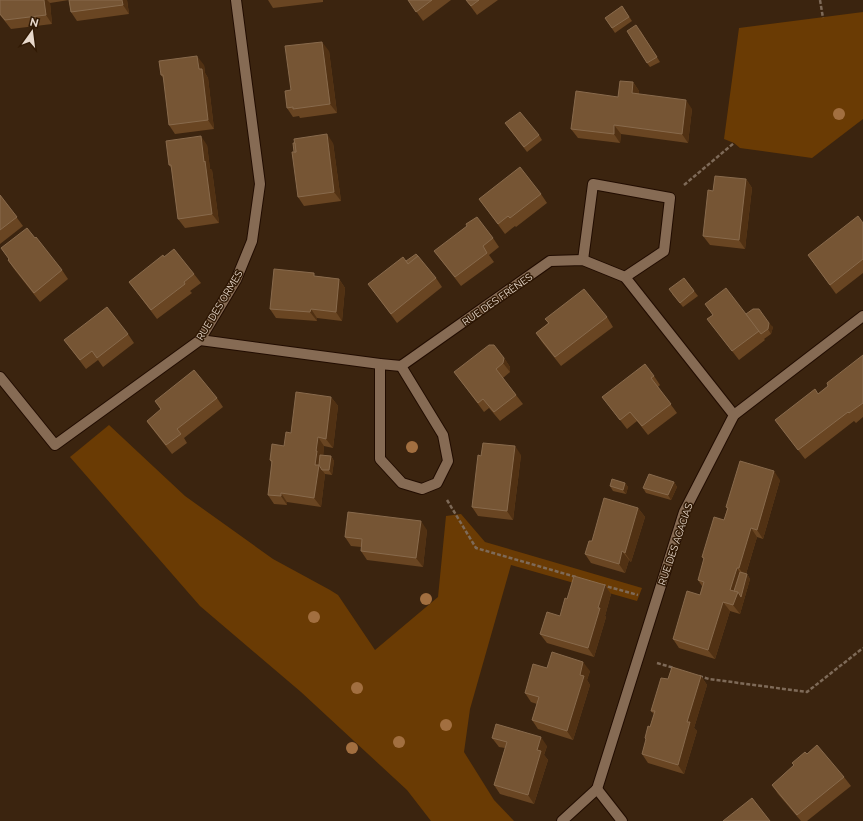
<svg xmlns="http://www.w3.org/2000/svg" width="863" height="821" viewBox="0 0 863 821" font-family="Raleway,sans-serif">
<style>
.grass{fill:#6a3b04}
.lines{fill:none;stroke-linecap:round;stroke-linejoin:round}
.lane-casing{stroke:#210c00;stroke-width:12}
.street-casing{stroke:#210c00;stroke-width:12}
.path{stroke:#7e6a58;stroke-width:2.5;stroke-dasharray:4 2;stroke-linecap:butt}
.lane{stroke:#866b54;stroke-width:10}
.street{stroke:#866b54;stroke-width:10}
.tree{fill:#a26f40}
.wall{fill:#694522}
.shaded-wall{fill:#513113}
.building{fill:#765534;stroke:#886a4c}
.labels{text-anchor:middle;stroke-width:3;stroke-linejoin:round;paint-order:stroke}
.street-label{font-size:10px;fill:#e8d9cc;stroke:#311a05}
</style>
<rect width="100%" height="100%" fill="#3b240f"/>
<g class="grass">
<path d="M863,12V119L812,158L740,148L734,143L724,139L739,28Z"/>
<path d="M109,425L185,496L273,559L330,590L338,595L375,650L438,597L446,516L461,514L485,542L642,588L637,601L511,565L470,709L464,752L494,800L514,821H431L407,790L301,692L200,606L70,457Z"/>
</g>
<g class="lines">
<g class="lane-casing">
<g id="lane">
<path d="M583,260L593,184L670,198L664,251L625,277"/>
<path d="M380,364V459L402,483L422,489L437,483L448,461L443,435L401,366"/>
</g>
</g>
<g class="street-casing">
<g id="street">
<path d="M200,340L380,364L401,366L550,261L583,260L625,277L734,415"/>
<path d="M0,377L55,445L200,340L236,280L252,241L260,184L236,0"/>
<path d="M597,789L684,512L734,415L863,316"/>
<path d="M597,789L622,821"/>
<path d="M562,821L597,789"/>
</g>
</g>
<g class="path">
<path d="M820,0L823,18"/>
<path d="M684,185L734,143"/>
<path d="M447,500L476,548L576,577"/>
<path d="M602,585L638,595"/>
<path d="M657,663L674,668"/>
<path d="M699,676L709,679L807,692L863,648"/>
</g>
<use href="#lane" class="lane"/>
<use href="#street" class="street"/>
</g>
<g class="tree">
<circle cx="839" cy="114" r="6"/>
<circle cx="412" cy="447" r="6"/>
<circle cx="426" cy="599" r="6"/>
<circle cx="314" cy="617" r="6"/>
<circle cx="357" cy="688" r="6"/>
<circle cx="446" cy="725" r="6"/>
<circle cx="399" cy="742" r="6"/>
<circle cx="352" cy="748" r="6"/>
</g>
<g class="wall">
<path d="M0,0H127L129,14L77,21L71,12L69,0L50,3L52,24L11,29L0,15Z"/>
<path d="M268,0H323V2L273,8Z"/>
<path d="M408,0H451L423,21Z"/>
<path d="M466,0H498L477,15Z"/>
<path d="M622,6L632,21L615,33L605,18Z"/>
<path d="M640,30L660,62L650,67L647,63Z"/>
<path d="M329,51L337,113L300,118L299,116L293,117L287,108L291,90Z"/>
<path d="M204,65L205,73L208,78L214,129L175,134L169,125L164,79L161,75Z"/>
<path d="M633,82L639,91V94L692,109L688,143L621,134L620,143L578,138L571,129L618,97Z"/>
<path d="M508,127L539,135L542,140L527,152Z"/>
<path d="M333,143L341,201L304,206L298,197Z"/>
<path d="M207,145L210,169L212,170L219,223L185,228L178,219L172,169L169,165Z"/>
<path d="M746,179L752,188L745,249L710,245L703,236L713,191Z"/>
<path d="M541,194L547,203L516,227L515,226L505,234L479,199Z"/>
<path d="M0,195L23,226L0,244Z"/>
<path d="M863,223V273L836,294L808,255Z"/>
<path d="M35,238L62,270L68,279L40,302L14,269L8,260L9,259L1,248Z"/>
<path d="M493,238L499,247L489,255L494,262L461,286L434,251Z"/>
<path d="M164,257L194,274L201,283L190,291L192,293L157,319L129,282Z"/>
<path d="M406,261L436,278L442,287L397,323L368,284Z"/>
<path d="M317,276L339,279L345,288L342,321L317,318V321L276,318L270,309Z"/>
<path d="M684,278L698,296L683,307L672,294Z"/>
<path d="M705,304L746,314L773,327L771,334L764,339L765,340L739,360L707,319L713,315Z"/>
<path d="M607,317L613,327L561,366L542,342L536,333L548,323L545,319Z"/>
<path d="M128,334L134,343L103,367L98,360L86,369L64,340Z"/>
<path d="M863,355V417L856,423L854,421L805,459L775,420L818,394L828,386Z"/>
<path d="M504,358L510,367V372L503,378L523,404L500,421L489,408L484,412L454,372Z"/>
<path d="M654,376L660,385L658,387L677,413L648,435L637,421L627,429L602,397Z"/>
<path d="M331,397L338,406L333,448L324,446L323,456H331L334,461L332,475L325,474L321,507L287,502V505L274,504L268,495L272,464L270,460L284,446L291,433Z"/>
<path d="M217,398L223,407L184,438L187,443L172,454L147,422L161,410L155,401Z"/>
<path d="M521,455L513,520L478,516L472,507L481,456Z"/>
<path d="M780,480L763,539L757,537L746,574H747L750,579L740,614L730,611L715,659L679,648L673,639L700,595L702,586L698,580L704,560L702,557L724,520L727,509L726,507Z"/>
<path d="M674,482L677,487L671,500L646,493L643,488Z"/>
<path d="M625,483L628,487L626,494L613,491L610,486Z"/>
<path d="M638,508L645,517L631,562L629,560L625,573L591,563L585,554L592,541Z"/>
<path d="M427,530L423,567L367,560L361,551V547L351,546L345,537Z"/>
<path d="M605,585L611,594L605,616L606,617L594,657L547,643L540,634L560,616L567,599Z"/>
<path d="M547,668L590,671L587,680L590,685L573,740L538,729L532,720L537,704L531,702L525,693Z"/>
<path d="M701,676L707,685L694,728L697,731L684,774L648,763L642,754L646,741L645,738L650,727L654,714L651,711L668,679Z"/>
<path d="M492,738L547,746L544,755L548,760L534,804L500,794L494,785L505,748L499,747Z"/>
<path d="M844,777L851,786L807,821H801L778,794L772,785Z"/>
</g>
<g class="shaded-wall">
<path d="M44,0H47L50,3L52,24L46,15Z"/>
<path d="M122,0H127L129,14L123,5Z"/>
<path d="M322,42L329,51L337,113L330,104Z"/>
<path d="M197,56L204,65L205,73L208,78L214,129L208,120Z"/>
<path d="M633,82L639,91L638,102L632,93Z"/>
<path d="M686,100L692,109L688,143L682,134Z"/>
<path d="M614,125L621,134L620,143L614,134Z"/>
<path d="M327,134L333,143L341,201L334,192Z"/>
<path d="M201,136L207,145L210,169L212,170L219,223L212,214Z"/>
<path d="M746,179L752,188L745,249L739,240Z"/>
<path d="M339,279L345,288L342,321L336,312Z"/>
<path d="M311,309L317,318V321L310,312Z"/>
<path d="M769,323L773,327L771,334L768,329Z"/>
<path d="M504,358L510,367V372L503,363Z"/>
<path d="M331,397L338,406L333,448L326,439Z"/>
<path d="M318,437L324,446L322,470L325,474L321,507L314,498L316,451Z"/>
<path d="M515,446L521,455L513,520L507,511Z"/>
<path d="M331,456L334,461L332,475L329,470Z"/>
<path d="M774,471L780,480L763,539L757,530Z"/>
<path d="M674,482L677,487L671,500L668,495Z"/>
<path d="M625,483L628,487L626,494L623,490Z"/>
<path d="M281,493L287,502V505L281,496Z"/>
<path d="M638,508L645,517L631,562L625,553Z"/>
<path d="M421,521L427,530L423,567L416,558Z"/>
<path d="M751,528L757,537L745,577L739,568Z"/>
<path d="M622,551L629,560L625,573L619,564Z"/>
<path d="M737,568L743,577L747,574L750,579L740,614L733,605L730,590Z"/>
<path d="M605,585L611,594L605,616L606,617L594,657L588,648L598,608Z"/>
<path d="M723,602L730,611L715,659L708,650Z"/>
<path d="M583,662L590,671L587,680L590,685L573,740L567,731L580,675Z"/>
<path d="M701,676L707,685L694,728L697,731L684,774L678,765L687,722Z"/>
<path d="M541,737L547,746L544,755L548,760L534,804L528,795L537,750Z"/>
</g>
<g class="building">
<path d="M0,0H44L46,15L5,20L0,14Z"/>
<path d="M69,0H122L123,5L71,12Z"/>
<path d="M408,0H432L416,12Z"/>
<path d="M466,0H479L471,6Z"/>
<path d="M622,6L629,17L612,28L605,18Z"/>
<path d="M636,25L657,57L647,63L627,31Z"/>
<path d="M322,42L330,104L293,109V107L287,108L285,91L291,90L285,46Z"/>
<path d="M197,56L199,69H202L208,120L169,125L163,75H161L159,61Z"/>
<path d="M620,81L633,82L632,93L686,100L682,134L614,125V134L571,129L576,91L618,97Z"/>
<path d="M520,112L539,135L524,147L505,123Z"/>
<path d="M327,134L334,192L298,197L292,152H296L294,139Z"/>
<path d="M201,136L204,162L205,161L212,214L178,219L171,165H169L166,141Z"/>
<path d="M293,143H295L296,152H294Z"/>
<path d="M520,167L541,194L510,218L508,216L498,224L479,199Z"/>
<path d="M715,176L746,179L739,240L703,236L708,190L713,191Z"/>
<path d="M0,195L17,217L0,230Z"/>
<path d="M858,216L863,223V259L830,285L808,255Z"/>
<path d="M477,217L493,238L483,246L487,253L455,277L434,251L467,226L466,224Z"/>
<path d="M27,228L35,238L36,237L62,270L34,293L8,260L9,259L1,248Z"/>
<path d="M174,249L194,274L184,282L185,284L151,310L129,282L163,255L164,257Z"/>
<path d="M416,254L418,256L408,264L406,261Z"/>
<path d="M418,256L436,278L391,314L368,284L403,257L408,264Z"/>
<path d="M274,269L314,273V276L339,279L336,312L311,309L310,312L270,309Z"/>
<path d="M684,278L694,291L680,303L669,289Z"/>
<path d="M726,288L759,331L732,351L707,319L713,315L705,304Z"/>
<path d="M584,289L607,317L555,357L536,333L549,323L545,319Z"/>
<path d="M107,307L128,334L97,358L92,351L80,360L64,340Z"/>
<path d="M753,309H759L769,323L768,329L761,334L746,314Z"/>
<path d="M489,345H494L504,358L503,363L496,369L516,395L494,412L483,399L478,403L454,372Z"/>
<path d="M863,355V403L849,413L848,412L798,450L775,420L815,389L818,394L828,386L827,383Z"/>
<path d="M645,364L654,376L651,378L671,404L642,426L630,412L620,420L602,397Z"/>
<path d="M194,370L217,398L177,429L181,434L166,445L147,421L161,409L155,401Z"/>
<path d="M296,392L331,397L326,439L318,437L316,451H317L315,465H319L314,498L281,493V496L268,495L272,461L270,460L272,444L284,446L286,432L291,433Z"/>
<path d="M483,443L515,446L507,511L472,507L478,455L481,456Z"/>
<path d="M320,455L331,456L329,470H322L319,465Z"/>
<path d="M740,461L774,471L757,530L751,528L739,568H737L730,590L738,592L733,605L723,602L708,650L673,639L687,591L700,595L704,582L698,580L704,558L702,557L714,517L724,520L728,508L726,507Z"/>
<path d="M649,474L674,482L668,495L643,488Z"/>
<path d="M612,479L625,483L623,490L610,486Z"/>
<path d="M604,498L638,508L625,553L622,551L619,564L585,554L589,541H592Z"/>
<path d="M348,512L421,521L416,558L361,551L362,539L345,537Z"/>
<path d="M740,572L747,574L741,597L738,592L734,591Z"/>
<path d="M574,576L605,585L598,608H600L588,648L540,634L547,612L560,616L565,598L567,599Z"/>
<path d="M552,652L583,662L580,675L584,676L567,731L532,720L539,697L525,693L533,664L547,668Z"/>
<path d="M672,667L701,676L687,722H690L678,765L642,754L646,739L645,738L648,726L650,727L655,711H651L661,678L668,679Z"/>
<path d="M496,724L541,737L537,750L541,751L528,795L494,785L507,742L492,738Z"/>
<path d="M817,745L844,777L797,815L772,785L794,765L792,763L805,752L807,754Z"/>
<path d="M752,798L770,821H723Z"/>
</g>
<g class="labels">
<g class="street-label">
<text transform="translate(497 299) rotate(-35)" y="4">RUE DES FRÊNES</text>
<text transform="translate(219 305) rotate(-59)" y="4">RUE DES ORMES</text>
<text transform="translate(675 544) rotate(-71)" y="4">RUE DES ACACIAS</text>
</g>
</g>
<g transform="translate(32 32) rotate(14)" stroke="#311a05" stroke-width="3" paint-order="stroke">
<path d="M0-3L7 15L0 10L-7 15Z" fill="#e8d9cc"/>
<text y="-6" font-size="11" font-weight="bold" text-anchor="middle" fill="#e8d9cc">N</text>
</g>
</svg>
